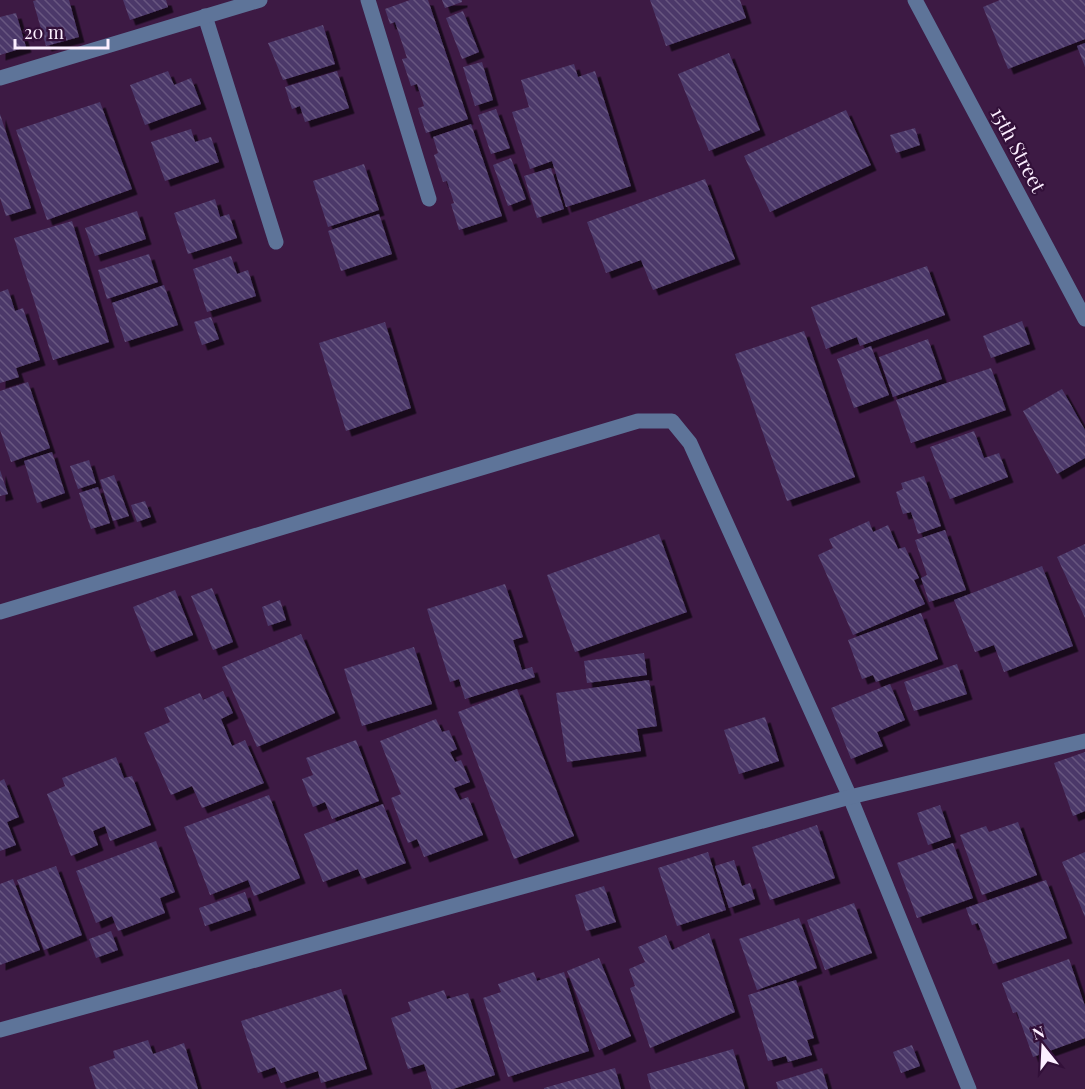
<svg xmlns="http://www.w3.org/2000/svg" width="1085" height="1089" viewBox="0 0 1085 1089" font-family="'Playfair Display',serif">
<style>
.building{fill:url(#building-back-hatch);filter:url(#shadow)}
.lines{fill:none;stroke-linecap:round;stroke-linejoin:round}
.minor{stroke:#5e7499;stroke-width:15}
.labels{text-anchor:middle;stroke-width:4.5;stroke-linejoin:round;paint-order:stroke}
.street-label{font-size:20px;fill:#fcefff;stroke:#321039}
</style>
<defs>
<pattern id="building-back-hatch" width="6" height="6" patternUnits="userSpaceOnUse" patternTransform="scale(1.5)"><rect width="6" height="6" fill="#4c3969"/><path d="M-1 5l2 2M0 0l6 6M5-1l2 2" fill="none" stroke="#675680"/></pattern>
<filter id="shadow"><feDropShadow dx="5.5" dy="5.5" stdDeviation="0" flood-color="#0009"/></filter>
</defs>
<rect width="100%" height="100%" fill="#3d1a44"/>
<g class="building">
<path d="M37,0H69L79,37L46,46L33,1Z"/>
<path d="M123,0H166L168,7L130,20Z"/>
<path d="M410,0H428L468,119L426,133L418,108L424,106L417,84L411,86L402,59L407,58L395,22L390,24L385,9Z"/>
<path d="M442,0H462V2L445,8Z"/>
<path d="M650,0H740L746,18L666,46Z"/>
<path d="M1000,0H1085V39L1008,69L983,7Z"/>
<path d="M463,11L479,52L462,59L446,18Z"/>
<path d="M16,13L26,47L0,55V17Z"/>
<path d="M323,25L335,64L283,80L268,43Z"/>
<path d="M1085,43V67L1077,46Z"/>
<path d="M729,53L760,130L709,151L678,74Z"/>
<path d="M482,62L493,100L475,106L463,67Z"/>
<path d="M574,64L578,77L595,71L631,186L566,207L552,161L530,169L512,112L529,107L521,80Z"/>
<path d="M168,71L174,85L191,78L201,104L145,125L130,85Z"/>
<path d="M337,71L349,108L305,122L300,106L292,109L285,87Z"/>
<path d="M100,102L132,189L47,220L16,130Z"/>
<path d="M496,109L510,148L491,154L478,115Z"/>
<path d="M846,110L871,165L770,212L744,156Z"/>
<path d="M0,114L31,208L6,216L0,198Z"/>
<path d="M471,124L502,216L459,230L451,204L454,203L447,181L443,182L434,155L438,153L433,137Z"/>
<path d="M915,128L920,145L896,153L890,135Z"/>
<path d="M191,129L195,142L211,137L219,162L165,181L151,142Z"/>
<path d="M511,158L526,199L508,206L493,165Z"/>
<path d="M364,164L379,210L328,227L313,181Z"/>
<path d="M551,168L564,209L537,218L524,176Z"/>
<path d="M705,179L735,259L653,290L641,260L606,273L587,222Z"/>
<path d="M215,199L220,217L229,214L237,238L188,254L174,213Z"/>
<path d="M137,211L146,239L95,256L85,228Z"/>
<path d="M379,214L392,254L341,271L328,231Z"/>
<path d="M72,221L109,342L53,360L14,238Z"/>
<path d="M149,254L158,282L107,299L98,270Z"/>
<path d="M231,256L237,274L248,270L256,296L207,312L193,269Z"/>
<path d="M927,266L945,315L860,346L857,337L826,349L811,307Z"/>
<path d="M164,285L178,325L125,342L112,303Z"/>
<path d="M8,289L15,311L23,308L40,360L16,368L19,377L0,383V292Z"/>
<path d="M211,317L219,339L202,345L194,322Z"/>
<path d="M1022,321L1030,344L991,358L983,336Z"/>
<path d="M385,322L411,408L346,431L319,343Z"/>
<path d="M804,331L855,477L787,501L735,354Z"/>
<path d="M928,339L942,379L893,397L879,357Z"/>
<path d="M871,346L889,395L854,408L837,359Z"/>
<path d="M991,368L1006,410L911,443L896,400Z"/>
<path d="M28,382L50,448L11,462L0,430V391Z"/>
<path d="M1062,389L1085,430V458L1057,474L1023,411Z"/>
<path d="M974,431L984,458L999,453L1008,477L950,499L930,447Z"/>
<path d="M52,452L65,493L37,503L24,461Z"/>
<path d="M89,460L96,483L78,489L70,466Z"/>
<path d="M0,470L8,494L0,496Z"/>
<path d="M114,475L129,516L113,521L100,480Z"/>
<path d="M924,476L941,526L918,534L911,512L903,514L896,492L903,489L901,483Z"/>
<path d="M98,487L110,523L91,529L79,493Z"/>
<path d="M145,501L151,517L137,522L131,505Z"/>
<path d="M869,521L873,532L888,525L898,549L905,547L919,578L914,580L925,604L853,635L818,555L833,548L829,539Z"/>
<path d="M945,530L966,590L929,602L921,578L927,575L915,540Z"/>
<path d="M659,534L687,612L575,652L547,575Z"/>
<path d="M1085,544V618L1057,557Z"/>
<path d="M1042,566L1073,646L1004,672L994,645L975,652L954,600Z"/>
<path d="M505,584L523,637L513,640L522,670L532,667L535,677L465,699L459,679L450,682L427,609Z"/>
<path d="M212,588L233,642L213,650L191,596Z"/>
<path d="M175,590L193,635L151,652L133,607Z"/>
<path d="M280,600L286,620L268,626L262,607Z"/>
<path d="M921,613L938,659L876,682L873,675L862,679L848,640Z"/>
<path d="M301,634L335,713L257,747L222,667Z"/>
<path d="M414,647L432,704L362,726L344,669Z"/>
<path d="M644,653L647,675L587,683L584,661Z"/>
<path d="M957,664L967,694L914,711L904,682Z"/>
<path d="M649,680L657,726L637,729L641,751L567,762L556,693Z"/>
<path d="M890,684L905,720L877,732L883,746L851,759L831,708Z"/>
<path d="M517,689L574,836L514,859L458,712Z"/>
<path d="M223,691L233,713L221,719L232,746L245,740L264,783L202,808L192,786L171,795L144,733L170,722L164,708L200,693L203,700Z"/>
<path d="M765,717L779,761L739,774L724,730Z"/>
<path d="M436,719L442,732L449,730L457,749L450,752L455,762L461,760L470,782L454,788L460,800L468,797L483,835L424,857L417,839L408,843L391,798L401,794L380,741Z"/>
<path d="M356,740L379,801L332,819L325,802L313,807L302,779L313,775L306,758Z"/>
<path d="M1085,752V811L1073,816L1054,763Z"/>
<path d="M116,757L124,778L132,776L151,825L110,841L105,826L93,831L98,845L71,856L47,794L65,786L62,778Z"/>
<path d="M4,779L19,817L7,822L16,845L0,851V781Z"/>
<path d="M269,795L300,878L254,896L248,880L210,895L184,827Z"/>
<path d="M383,804L406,863L362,879L358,869L323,882L304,834Z"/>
<path d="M940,805L951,837L928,845L917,813Z"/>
<path d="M1018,822L1037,875L982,895L960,835L986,826L989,832Z"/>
<path d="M817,825L835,878L770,900L752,847Z"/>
<path d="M156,841L175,892L160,898L165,913L118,931L112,916L96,923L76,871Z"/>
<path d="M953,843L973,898L917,918L897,863Z"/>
<path d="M708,852L726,910L677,926L658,868Z"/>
<path d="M1085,852V917L1062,862Z"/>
<path d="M734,860L742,886L750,883L755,899L729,908L715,866Z"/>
<path d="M56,866L82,935L44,950L17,880Z"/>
<path d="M13,879L40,950L0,965V884Z"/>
<path d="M1046,880L1067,938L993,964L978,923L972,925L966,908Z"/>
<path d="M604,886L616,922L586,931L575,895Z"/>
<path d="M245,892L251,910L205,926L199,908Z"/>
<path d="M854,903L872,953L825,970L807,920Z"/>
<path d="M799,918L817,968L757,990L739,939Z"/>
<path d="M111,931L118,950L96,958L89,939Z"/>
<path d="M709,933L735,1012L650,1048L630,988L635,986L629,969L645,962L638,947L666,935L672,950Z"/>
<path d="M599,958L631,1036L599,1050L567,971Z"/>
<path d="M1069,959L1085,1006V1038L1033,1057L1017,1012L1013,1013L1002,983Z"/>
<path d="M534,972L537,981L564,972L589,1051L508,1077L483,998L501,992L498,984Z"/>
<path d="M796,980L814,1038L807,1040L812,1055L788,1062L786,1056L768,1061L748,995Z"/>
<path d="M341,989L367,1069L321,1083L318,1071L281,1083L275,1067L258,1073L241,1021Z"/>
<path d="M444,990L447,999L468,993L495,1075L453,1089H432L424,1064L408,1069L391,1018L411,1011L408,1002Z"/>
<path d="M148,1040L153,1054L184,1043L198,1089H96L89,1067L115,1058L113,1051Z"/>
<path d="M912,1045L920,1066L901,1073L893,1052Z"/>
<path d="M733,1049L745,1089H651L647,1074Z"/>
<path d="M615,1068L621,1089H544V1088Z"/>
<path d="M822,1068L828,1089H778L776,1082Z"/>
</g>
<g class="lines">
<g class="minor">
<path d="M368,0L429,199"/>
<path d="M915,0L1085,319"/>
<path d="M205,16L276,242"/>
<path d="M0,78L260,0"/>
<path d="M0,612L638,421H672L690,443L850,797L969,1089"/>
<path d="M0,1030L850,797L1085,741"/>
</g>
</g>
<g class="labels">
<g class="street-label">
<text transform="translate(1018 150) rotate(62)" y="7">15th Street</text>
</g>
</g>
<g transform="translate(1043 1047) rotate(342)" stroke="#321039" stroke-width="4.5" paint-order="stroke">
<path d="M0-4.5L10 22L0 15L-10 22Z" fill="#fcefff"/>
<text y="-9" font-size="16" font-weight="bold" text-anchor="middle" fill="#fcefff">N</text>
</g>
<path d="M15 39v9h93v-9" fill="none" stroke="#fcefff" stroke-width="3"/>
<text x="24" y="39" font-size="18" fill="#fcefff" stroke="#321039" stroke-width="4.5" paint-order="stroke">20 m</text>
</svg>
